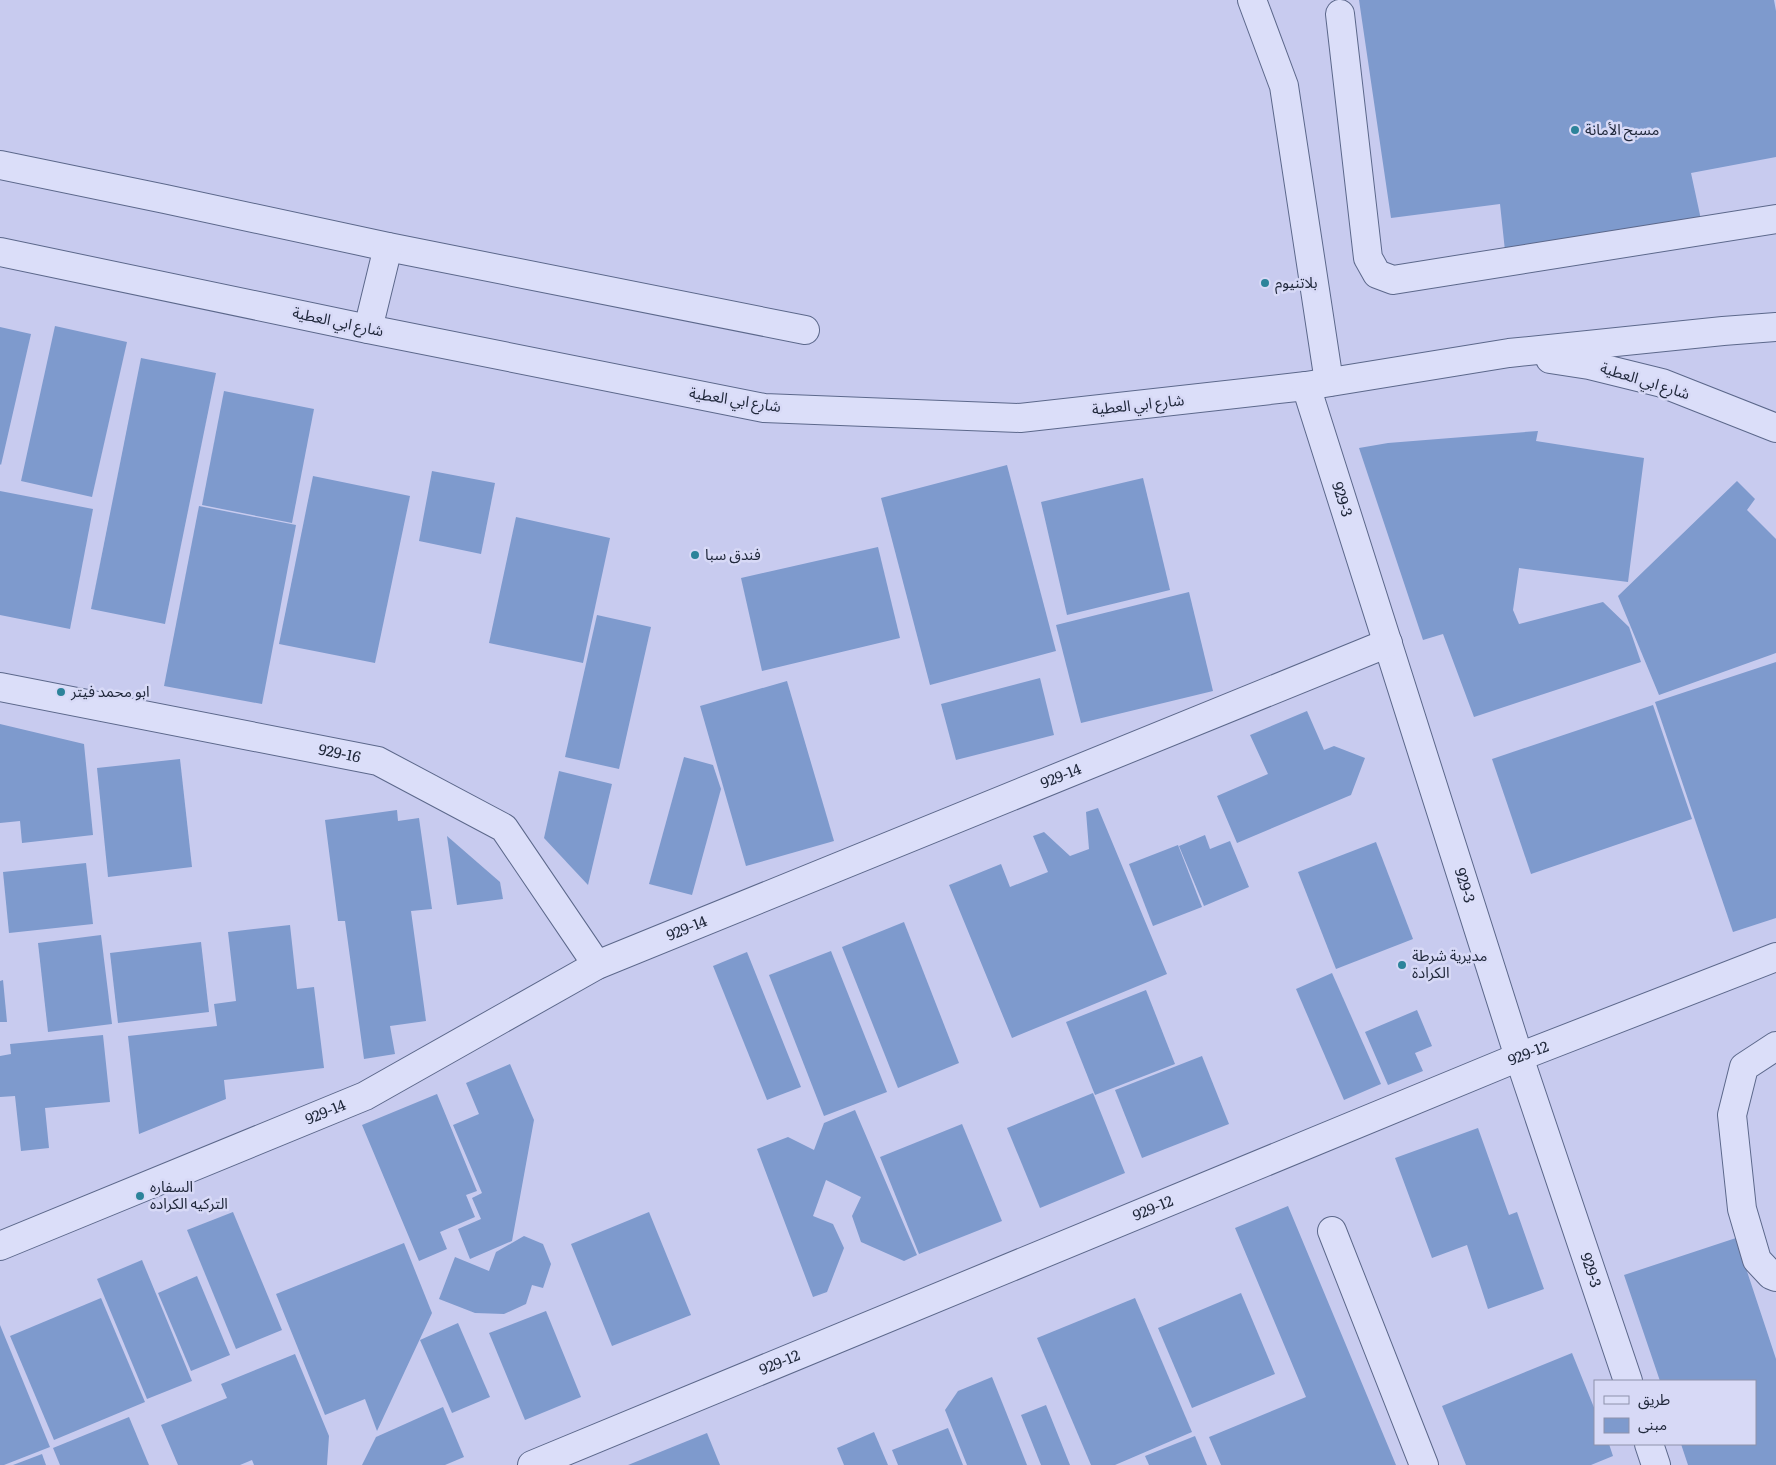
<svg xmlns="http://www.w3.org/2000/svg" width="1776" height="1465" viewBox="0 0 1776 1465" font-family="Literata,'Noto Sans Arabic',serif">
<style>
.building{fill:#7e9acd}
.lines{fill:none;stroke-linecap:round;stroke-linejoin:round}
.minor-casing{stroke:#5c688b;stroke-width:30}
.minor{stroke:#dbdef9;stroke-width:28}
.poi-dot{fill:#2c839a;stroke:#d7d9f6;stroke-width:2}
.labels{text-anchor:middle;stroke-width:5;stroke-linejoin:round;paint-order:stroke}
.poi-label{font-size:15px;fill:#20283b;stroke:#d7d9f6;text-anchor:start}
.street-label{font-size:15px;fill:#20283b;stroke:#d7d9f6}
</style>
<rect width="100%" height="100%" fill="#c8cbef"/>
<g class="building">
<path d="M1359,0H1774L1776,11V157L1691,173L1703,229L1506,260L1500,204L1391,218Z"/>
<path d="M55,326L127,342L92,497L21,481Z"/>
<path d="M0,327L31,334L1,465L0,464Z"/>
<path d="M141,358L216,373L165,624L91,609Z"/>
<path d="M224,391L314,409L292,523L202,505Z"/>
<path d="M1538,431L1536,441L1644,458L1628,582L1519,568L1513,610L1519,624L1603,602L1629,627L1641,662L1474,717L1443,634L1423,640L1359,448L1388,443Z"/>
<path d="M1007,465L1056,651L930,685L881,498Z"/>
<path d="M432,471L495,483L481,554L419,541Z"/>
<path d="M313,476L410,496L375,663L279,644Z"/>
<path d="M1143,478L1170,590L1067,615L1041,502Z"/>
<path d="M1737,481L1755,499L1747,510L1776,539V653L1659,695L1618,596Z"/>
<path d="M0,491L93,509L70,629L0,615Z"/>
<path d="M199,506L296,525L262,704L164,686Z"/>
<path d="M516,517L610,538L583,663L489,643Z"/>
<path d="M878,547L900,638L762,671L741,578Z"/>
<path d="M1189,592L1213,691L1081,723L1056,625Z"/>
<path d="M597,615L651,627L619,769L565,757Z"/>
<path d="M1776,662V918L1733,932L1655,702Z"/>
<path d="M1040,678L1054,735L956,760L941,704Z"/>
<path d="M787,681L834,841L746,866L700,706Z"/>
<path d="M1653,705L1692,819L1531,874L1492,759Z"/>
<path d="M1307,711L1324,750L1334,746L1365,758L1351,795L1237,843L1217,796L1268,774L1250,735Z"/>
<path d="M0,724L84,744L93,835L22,843L20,821L0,823Z"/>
<path d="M684,757L713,765L721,789L692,895L649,884Z"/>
<path d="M180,759L192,867L108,877L97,768Z"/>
<path d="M559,771L612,784L588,885L544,838Z"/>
<path d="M1098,808L1167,974L1012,1038L949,885L1001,864L1010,887L1048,872L1033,836L1044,832L1070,856L1089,849L1086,812Z"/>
<path d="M397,810L398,821L419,818L432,909L411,911L426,1021L390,1026L395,1054L364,1059L345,921H338L325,820Z"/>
<path d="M1205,835L1210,849L1230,841L1249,887L1204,906L1179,846Z"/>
<path d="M447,836L500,882L503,899L457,905Z"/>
<path d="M1376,842L1413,939L1336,969L1298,872Z"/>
<path d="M1178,845L1202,907L1153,926L1129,864Z"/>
<path d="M86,863L93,924L9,933L3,872Z"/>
<path d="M904,922L959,1063L898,1088L842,947Z"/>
<path d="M290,925L297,989L314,987L324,1068L224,1080L226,1099L139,1134L128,1036L217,1026L214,1004L236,1001L228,932Z"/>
<path d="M101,935L112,1024L48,1032L38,943Z"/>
<path d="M201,942L209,1012L118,1023L110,953Z"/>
<path d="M831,951L887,1092L824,1116L769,975Z"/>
<path d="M747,952L801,1087L767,1100L713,966Z"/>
<path d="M1332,973L1381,1084L1344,1100L1296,989Z"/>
<path d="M3,980L7,1022H0V981Z"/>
<path d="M1146,990L1175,1064L1095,1095L1066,1022Z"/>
<path d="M1417,1010L1432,1046L1415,1053L1423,1071L1388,1085L1365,1032Z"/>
<path d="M103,1035L110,1102L45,1108L49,1148L21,1151L15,1096L0,1097V1056L11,1054L10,1044Z"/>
<path d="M1202,1056L1229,1124L1142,1158L1115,1090Z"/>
<path d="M510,1064L534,1120L512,1241L470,1259L458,1229L481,1219L472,1198L482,1193L453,1125L479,1114L466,1083Z"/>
<path d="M1093,1093L1125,1173L1040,1208L1007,1128Z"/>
<path d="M437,1094L477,1191L466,1195L475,1217L440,1232L447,1249L419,1261L362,1125Z"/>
<path d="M855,1110L917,1255L904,1261L861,1242L852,1216L861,1197L826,1180L813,1216L833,1224L844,1248L827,1292L813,1297L757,1149L788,1137L814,1150L824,1123Z"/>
<path d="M962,1124L1002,1221L919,1254L880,1157Z"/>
<path d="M1478,1128L1509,1215L1517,1212L1544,1289L1488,1309L1467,1245L1432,1258L1395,1158Z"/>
<path d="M1288,1206L1396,1465H1221L1209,1437L1306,1397L1235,1228Z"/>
<path d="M233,1212L282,1330L236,1349L187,1230Z"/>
<path d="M649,1212L691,1315L612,1346L571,1244Z"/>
<path d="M524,1236L543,1244L551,1264L543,1288L532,1285L526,1304L504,1314L475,1313L439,1299L455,1257L489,1271L496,1252Z"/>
<path d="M1736,1238L1776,1359V1465H1688L1681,1444H1755V1381H1660L1624,1275Z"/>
<path d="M404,1243L432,1313L377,1431L365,1399L325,1415L276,1294Z"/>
<path d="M142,1260L192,1381L147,1399L97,1279Z"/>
<path d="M197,1276L230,1355L191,1371L158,1293Z"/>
<path d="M1241,1293L1275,1374L1192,1408L1158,1328Z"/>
<path d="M101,1298L145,1402L54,1440L10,1336Z"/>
<path d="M1135,1298L1192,1432L1115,1465H1091L1037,1338Z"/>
<path d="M546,1311L581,1397L525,1420L489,1333Z"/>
<path d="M458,1323L490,1397L452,1413L420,1340Z"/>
<path d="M0,1325L50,1447L4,1465H0Z"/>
<path d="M1572,1353L1595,1410V1444H1609L1613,1456L1591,1465H1466L1442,1406Z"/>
<path d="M295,1354L329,1436L327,1465H254L252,1460L240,1465H178L161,1425L227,1398L221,1384Z"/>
<path d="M992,1377L1027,1465H967L945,1410L958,1391Z"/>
<path d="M1046,1405L1070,1465H1041L1021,1415Z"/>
<path d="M443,1407L464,1457L445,1465H362L376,1437Z"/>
<path d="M129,1417L149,1465H60L53,1448Z"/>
<path d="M948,1428L963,1465H898L892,1450Z"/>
<path d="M874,1432L888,1465H844L837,1448Z"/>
<path d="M707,1433L720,1465H628Z"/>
<path d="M1195,1436L1207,1465H1149L1145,1456Z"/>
<path d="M42,1454L46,1465H13Z"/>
</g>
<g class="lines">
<g class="minor-casing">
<g id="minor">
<path d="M1252,0L1284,86L1329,382"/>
<path d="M1340,14L1368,258L1377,274L1393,280L1776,219"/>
<path d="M0,165L165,199L388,247L805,330"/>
<path d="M0,252L368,329L764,408L1020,418L1306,386L1509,353L1723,331L1776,327"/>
<path d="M368,329L388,247"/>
<path d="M1550,359L1589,365L1662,383L1776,428"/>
<path id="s1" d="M1306,386L1519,1057L1628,1381"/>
<path id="s2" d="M0,687L378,761L504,828L597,965"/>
<path d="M1776,1046L1744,1067L1732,1115L1742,1209L1757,1260L1771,1275L1776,1277"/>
<path d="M1332,1231L1424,1465"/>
<path id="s3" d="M0,1246L365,1096L597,965L1388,643"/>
<path d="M1649,1444L1656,1465"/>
<path id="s4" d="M532,1465L1519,1057L1776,957"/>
</g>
</g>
<use href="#minor" class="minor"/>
</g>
<g class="poi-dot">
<circle cx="1575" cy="130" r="5"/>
<circle cx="1265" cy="283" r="5"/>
<circle cx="695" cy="555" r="5"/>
<circle cx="61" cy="692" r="5"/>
<circle cx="1402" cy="965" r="5"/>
<circle cx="140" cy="1196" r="5"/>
</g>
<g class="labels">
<g class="poi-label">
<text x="1585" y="135">مسبح الأمانة</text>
<text x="1275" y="288">بلاتنيوم</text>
<text x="705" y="560">فندق سبا</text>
<text x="71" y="697">ابو محمد فيتر</text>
<text x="1412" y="961">مديرية شرطة<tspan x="1412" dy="17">الكرادة</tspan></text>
<text x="150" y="1192">السفاره<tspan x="150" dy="17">التركيه الكراده</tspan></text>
</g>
<g class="street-label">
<text transform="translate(338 322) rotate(12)" y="5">شارع ابي العطية</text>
<text transform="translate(1645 381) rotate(17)" y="5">شارع ابي العطية</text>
<text transform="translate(735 400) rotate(9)" y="5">شارع ابي العطية</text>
<text transform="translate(1138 405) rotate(-6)" y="5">شارع ابي العطية</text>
<text dy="5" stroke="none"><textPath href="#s1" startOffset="119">929-3</textPath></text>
<text dy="5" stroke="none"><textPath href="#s2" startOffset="346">929-16</textPath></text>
<text dy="5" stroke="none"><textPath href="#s3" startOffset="1162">929-14</textPath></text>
<text dy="5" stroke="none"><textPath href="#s1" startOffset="524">929-3</textPath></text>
<text dy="5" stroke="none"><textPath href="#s3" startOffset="758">929-14</textPath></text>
<text dy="5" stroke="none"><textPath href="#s4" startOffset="1078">929-12</textPath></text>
<text dy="5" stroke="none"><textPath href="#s3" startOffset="352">929-14</textPath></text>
<text dy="5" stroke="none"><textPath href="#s4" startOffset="672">929-12</textPath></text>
<text dy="5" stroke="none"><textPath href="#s1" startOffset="929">929-3</textPath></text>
<text dy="5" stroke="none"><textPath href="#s4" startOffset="268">929-12</textPath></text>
</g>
</g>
<rect x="1594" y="1380" width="162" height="65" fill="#d7d9f6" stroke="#8e92ab"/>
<rect x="1604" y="1396" width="25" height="8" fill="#dbdef9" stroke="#8e92ab"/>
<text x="1638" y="1405" font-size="15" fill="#20283b">طريق</text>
<rect x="1604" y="1418" width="25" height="15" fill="#7e9acd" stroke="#8e92ab"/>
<text x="1638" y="1430" font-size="15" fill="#20283b">مبنى</text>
</svg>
